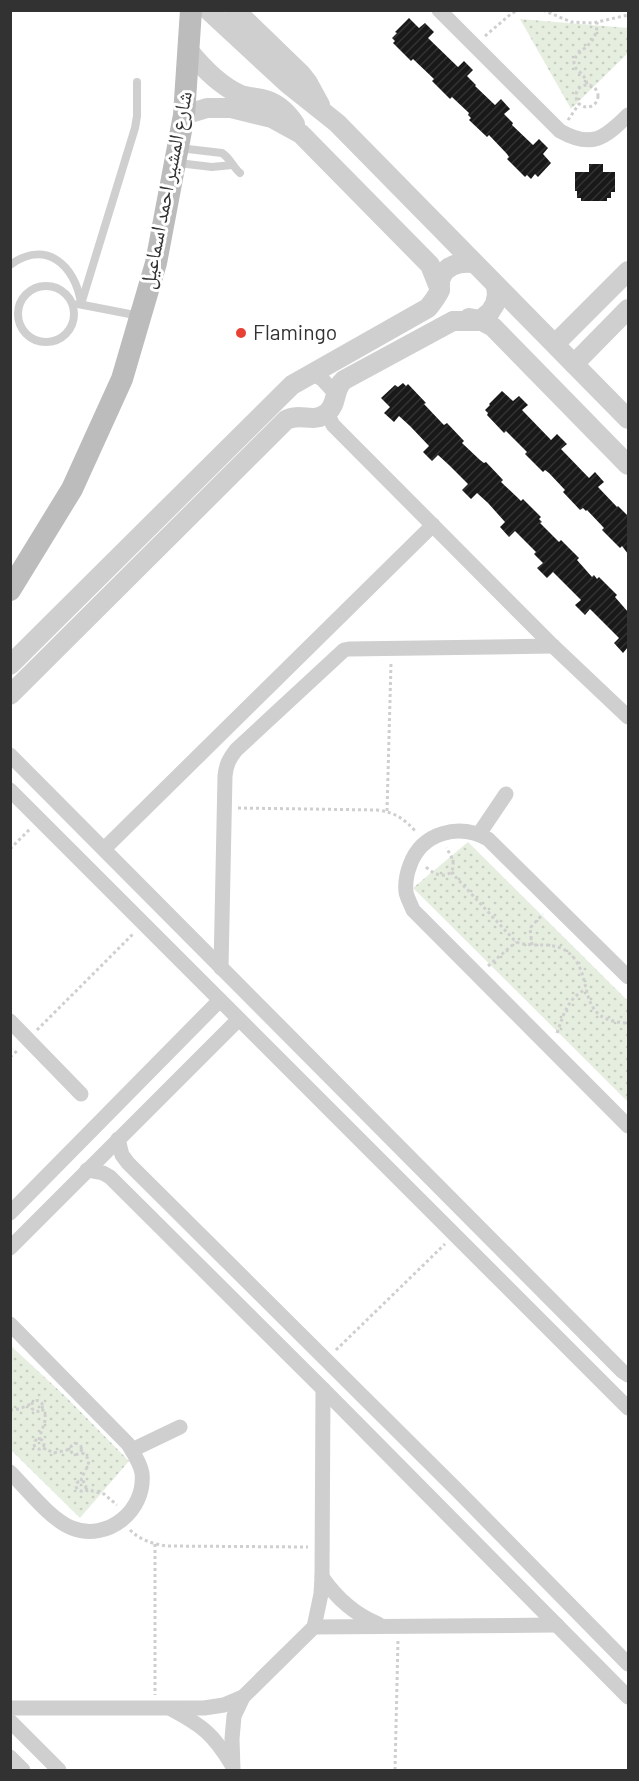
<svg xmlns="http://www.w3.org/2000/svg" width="639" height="1781" viewBox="0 0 639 1781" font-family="Barlow,'Noto Naskh Arabic',sans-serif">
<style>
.park{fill:url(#park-dots)}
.building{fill:url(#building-hatch)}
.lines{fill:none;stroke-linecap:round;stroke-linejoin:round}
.path{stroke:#cfcfcf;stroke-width:3;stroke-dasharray:3 3;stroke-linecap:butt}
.service{stroke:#cfcfcf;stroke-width:8}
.minor{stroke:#cfcfcf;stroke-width:15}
.tertiary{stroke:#cfcfcf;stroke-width:20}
.secondary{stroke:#bcbcbc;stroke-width:22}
.poi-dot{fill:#e84035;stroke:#fff;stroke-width:2}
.labels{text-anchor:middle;stroke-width:6;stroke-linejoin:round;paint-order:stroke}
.street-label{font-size:21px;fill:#323232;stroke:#fff}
.poi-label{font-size:21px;fill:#323232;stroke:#fff;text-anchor:start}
</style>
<defs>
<pattern id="park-dots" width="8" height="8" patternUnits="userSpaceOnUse" patternTransform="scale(1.5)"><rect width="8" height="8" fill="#e6eee0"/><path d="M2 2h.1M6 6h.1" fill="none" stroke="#c6cdc1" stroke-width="1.8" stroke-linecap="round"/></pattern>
<pattern id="building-hatch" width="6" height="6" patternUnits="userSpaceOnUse" patternTransform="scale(1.5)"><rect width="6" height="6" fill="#191919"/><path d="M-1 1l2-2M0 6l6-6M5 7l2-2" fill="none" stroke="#323232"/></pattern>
</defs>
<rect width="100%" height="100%" fill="#fff"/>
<g class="park">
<path d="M520,19L628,28V53L571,109Z"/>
<path d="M468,842L628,1001V1102L413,888Z"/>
<path d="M10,1345L67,1398L129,1461L80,1518L11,1450Z"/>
</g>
<g class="building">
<path d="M409,18L419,28L425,23L434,32L428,38L458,67L464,61L473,70L467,76L476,85L475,86L495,105L501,99L510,109L504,114L513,123L512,125L533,145L539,139L548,148L543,154L551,163L538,177L535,174L531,179L527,175L525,177L507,159L509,157L507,154L489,135L487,137L469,120L471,118L468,115L469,113L452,97L450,99L432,81L434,79L413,59L411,61L393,43L395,41L392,38L397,33L395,32Z"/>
<path d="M589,164H603V172H615V192H611V198H607V201H581V198H577V191H575V172H589Z"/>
<path d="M403,383L406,386L408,384L426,403L424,404L441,422L444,425L447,423L464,441L462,443L480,460L484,463L486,462L503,480L501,482L518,498L521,501L523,499L541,517L539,519L542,522L540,523L559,542L561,540L579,558L577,560L592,577L594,575L597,579L599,577L617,595L615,597L628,612V647L623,653L614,643L619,638L590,609L585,615L575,605L581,600L553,572L547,578L537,568L543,563L534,554L536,552L515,531L509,537L500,527L505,522L488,503L477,493L471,499L462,490L468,484L449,465L438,455L432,461L423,452L429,446L410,426L399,416L394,422L384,413L390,407L381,398L395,385L398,387Z"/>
<path d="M502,391L513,401L519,396L528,405L522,410L551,440L557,434L567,444L561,449L589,478L595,472L604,482L598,487L617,507L618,506L628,516V554L622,546L620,548L602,530L604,528L587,510L586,511L583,508L580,510L563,492L565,490L549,473L545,470L543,472L525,454L527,452L506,431L504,433L487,415L488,413L485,410L490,405L489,404Z"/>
</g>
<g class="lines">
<g class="path">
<path d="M543,10L571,22L593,23L628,15"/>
<path d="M485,36L512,13L519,10"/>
<path d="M587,84C585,73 575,71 574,64C573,49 598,49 597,22"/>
<circle cx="587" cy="96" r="11"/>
<path d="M568,120L579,104"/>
<path d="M238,808L377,810C394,812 405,819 416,832"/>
<path d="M387,811L391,663"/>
<path d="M10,849L30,829"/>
<path d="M426,867C445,885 464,871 446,848"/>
<path d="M451,872L516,942C534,949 554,939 570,954C596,977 573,1021 628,1023"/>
<path d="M532,945L530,928L543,914"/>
<path d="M488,966L516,942"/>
<path d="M37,1030L134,933"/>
<path d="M557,1033C564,1014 567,999 586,989"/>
<path d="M10,1057L18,1050"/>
<path d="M336,1350L445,1244"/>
<circle cx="37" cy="1406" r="5.5"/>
<path d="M10,1410L19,1409L31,1404"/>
<circle cx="39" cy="1444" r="5"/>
<path d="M39,1440C41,1428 50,1418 42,1409"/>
<circle cx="76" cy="1449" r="5.5"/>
<path d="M43,1448L54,1453L71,1449"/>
<path d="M81,1481C83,1469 97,1462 81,1452"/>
<circle cx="81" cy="1486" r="5"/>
<path d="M85,1489L104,1494L117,1505"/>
<path d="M130,1530C140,1540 153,1544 167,1546L308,1547"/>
<path d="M155,1544V1695"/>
<path d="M395,1770L398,1640"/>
</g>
<g class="service">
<path d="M179,148L222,153C230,158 233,167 240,173"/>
<path d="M178,163L212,167L232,165"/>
<path d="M10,265C46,239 75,265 81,303"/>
<circle cx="46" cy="314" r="28"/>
<path d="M78,304L140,316"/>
<path d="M81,304L135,128L137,116V82"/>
</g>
<g class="minor">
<path d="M439,10L560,131C592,149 605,138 628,115"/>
<path d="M312,373L322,379L335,393"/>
<path d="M327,413L333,425L553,646L628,717"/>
<path d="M10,755L622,1371L628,1375"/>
<path d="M10,790L628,1408"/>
<path d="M479,834L506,794"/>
<path d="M104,849L433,525"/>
<path d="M221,968L225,776C226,765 229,759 236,750L344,650L349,649L553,646"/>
<path d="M628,977L488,839C459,823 422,832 410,865C407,873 405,883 406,892C407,898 411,904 413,910L628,1126"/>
<path d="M10,1021L81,1094"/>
<path d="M118,1139L122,1155L128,1163L458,1491L628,1664"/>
<path d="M87,1170L103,1173L110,1177L323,1389L628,1697"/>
<path d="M10,1213L220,1000"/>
<path d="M10,1248L239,1019"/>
<path d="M10,1324L128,1444C134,1454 140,1462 142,1473C146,1511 107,1542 72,1528C51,1520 26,1488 10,1472"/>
<path d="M132,1450L180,1427"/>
<path d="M322,1577C337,1599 354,1614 378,1624"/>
<path d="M314,1627L557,1625"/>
<path d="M10,1708H204L224,1705L243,1697"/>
<path d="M171,1709C203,1726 213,1734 232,1765"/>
<path d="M10,1721L59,1770"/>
<path d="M10,1757L23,1770"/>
<path d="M233,1770L232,1739L234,1716L243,1697L314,1627L321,1594L322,1577L323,1389"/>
</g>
<g class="tertiary">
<path d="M208,10L288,84L337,123L628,419"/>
<path d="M235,10L301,74L308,83L320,105"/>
<path d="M189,51C203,68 219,85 239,94C246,97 254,97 262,99C276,102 287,112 295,124"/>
<path d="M184,115L207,108H231L272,118L301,134L430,265L440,290"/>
<path d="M469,318L480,320L493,327L628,465"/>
<path d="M555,344L628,271"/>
<path d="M574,364L628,309"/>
<path d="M10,665L292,385L428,308C432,303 436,298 439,292C441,287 439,282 441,278C446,264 461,262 473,263"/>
<path d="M10,695L286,420C300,412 314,424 327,413C338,404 333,389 344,380L453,321H479L490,312L495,304L497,295L496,286"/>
</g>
<path class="secondary" d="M10,590L72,489L122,379L156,263L184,115L191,10"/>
</g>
<circle class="poi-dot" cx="241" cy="333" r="6"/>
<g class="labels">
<g class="street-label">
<text transform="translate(166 190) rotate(-79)" y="7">شارع المشير احمد اسماعيل</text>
</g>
<g class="poi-label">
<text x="253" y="340">Flamingo</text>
</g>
</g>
<rect width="639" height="1781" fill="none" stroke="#323232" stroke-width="24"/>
</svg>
